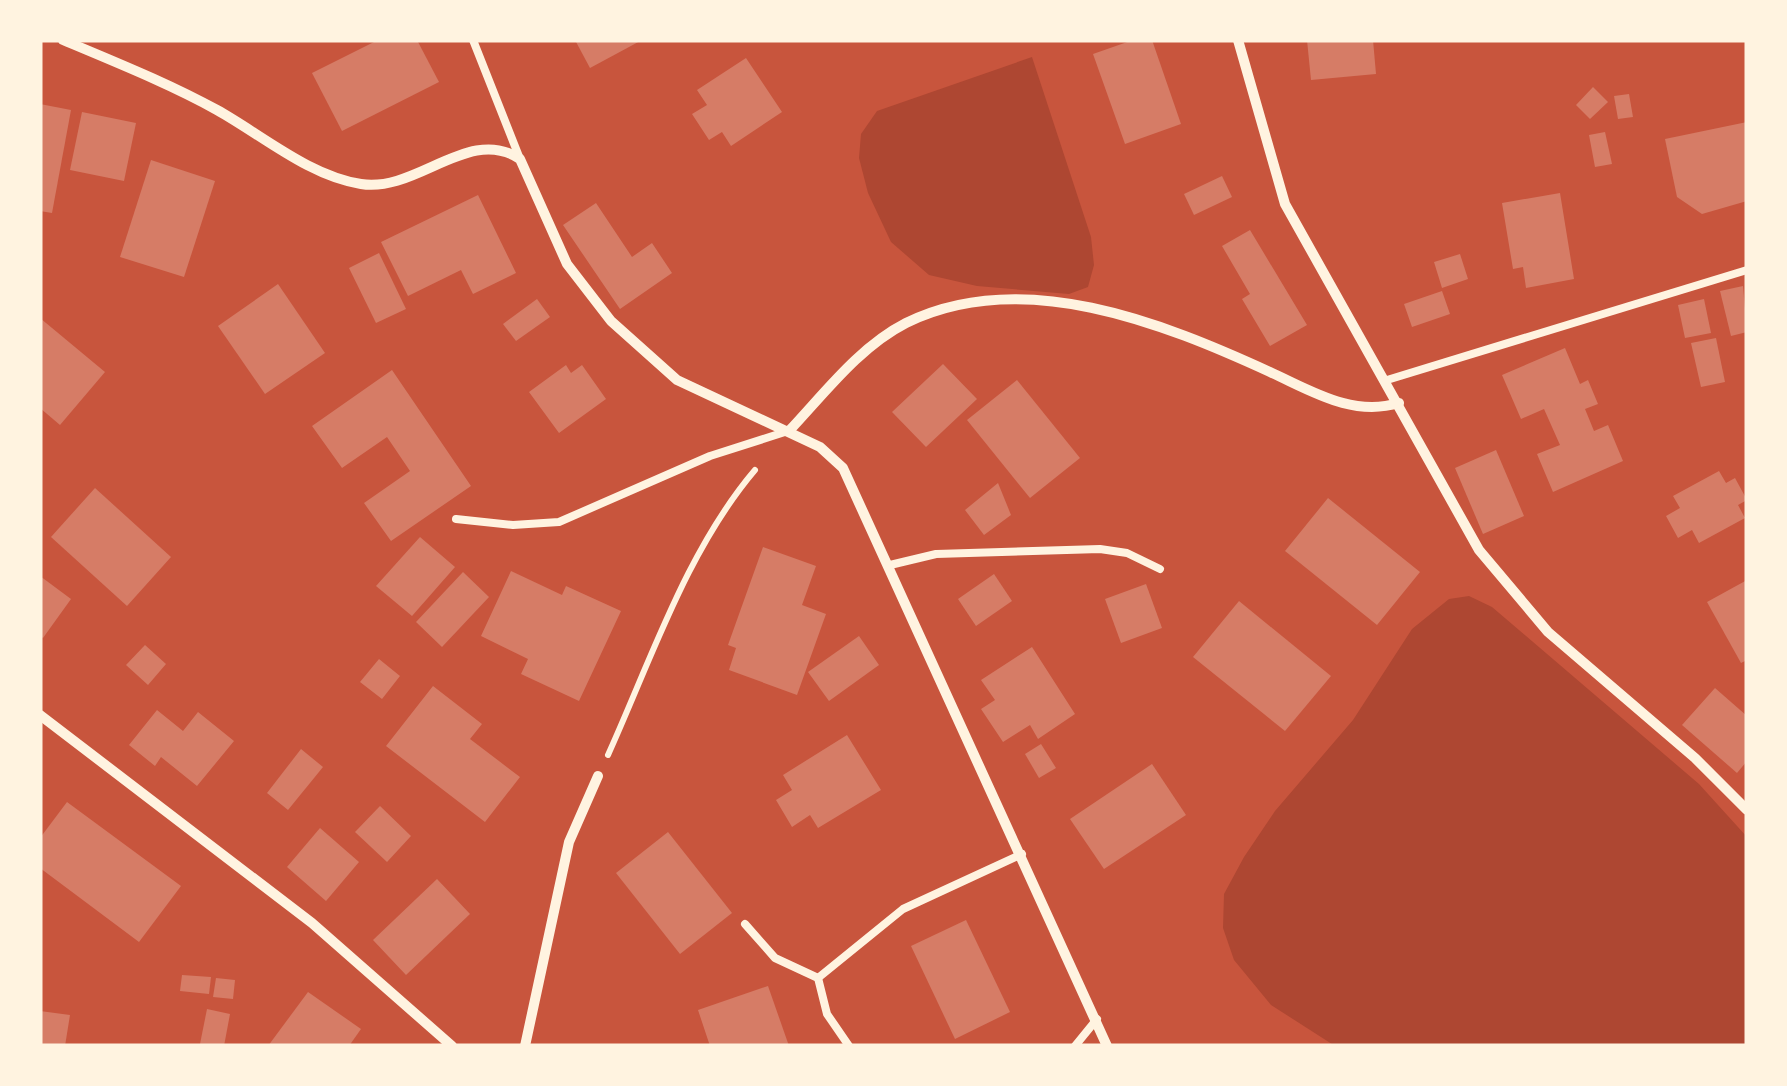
<svg xmlns="http://www.w3.org/2000/svg" width="1787" height="1086" viewBox="0 0 1787 1086" font-family="'Open Sans',sans-serif">
<style>
.green{fill:#ae4732}
.building{fill:#d67c66}
.lines{fill:none;stroke-linecap:round;stroke-linejoin:round}
.path{stroke:#fff3e0;stroke-width:6}
.service{stroke:#fff3e0;stroke-width:8}
.minor{stroke:#fff3e0;stroke-width:10}
</style>
<rect width="100%" height="100%" fill="#c8553d"/>
<g class="green">
<path d="M1032,57L1091,237L1094,265L1088,287L1069,294L977,286L929,275L891,242L868,193L859,158L861,134L877,111Z"/>
<path d="M1469,596L1492,607L1699,784L1747,837V1046H1335L1271,1005L1234,960L1223,928L1224,894L1244,857L1275,811L1353,720L1412,629L1449,599Z"/>
</g>
<g class="building">
<path d="M378,40H417L439,82L342,131L312,73Z"/>
<path d="M575,40H642L590,68Z"/>
<path d="M1133,40H1152L1181,124L1125,144L1093,54Z"/>
<path d="M1307,40H1373L1376,74L1311,80Z"/>
<path d="M746,58L782,112L731,146L722,132L709,140L692,114L707,105L697,90Z"/>
<path d="M1593,87L1608,102L1590,119L1576,105Z"/>
<path d="M1629,94L1633,117L1618,119L1614,96Z"/>
<path d="M40,104L71,110L52,213L40,211Z"/>
<path d="M82,112L136,123L124,181L70,170Z"/>
<path d="M1747,122V201L1702,214L1677,197L1665,139Z"/>
<path d="M1605,132L1612,164L1595,167L1589,135Z"/>
<path d="M151,160L215,181L184,277L120,257Z"/>
<path d="M1222,176L1232,197L1194,215L1184,194Z"/>
<path d="M1560,193L1574,279L1526,288L1523,267L1513,269L1502,203Z"/>
<path d="M478,195L516,273L473,294L461,270L408,296L381,242Z"/>
<path d="M596,203L632,257L652,243L672,273L620,309L563,225Z"/>
<path d="M1250,230L1307,325L1270,346L1242,299L1250,294L1222,246Z"/>
<path d="M379,253L406,309L376,323L349,268Z"/>
<path d="M1460,254L1468,279L1442,288L1434,262Z"/>
<path d="M278,284L325,353L265,394L218,326Z"/>
<path d="M1743,286L1747,332L1731,336L1720,291Z"/>
<path d="M1442,291L1450,314L1412,327L1404,304Z"/>
<path d="M537,299L550,317L516,341L503,324Z"/>
<path d="M1704,299L1711,333L1685,338L1678,305Z"/>
<path d="M40,318L105,372L60,425L40,408Z"/>
<path d="M1716,338L1725,382L1701,387L1691,343Z"/>
<path d="M1565,348L1580,384L1588,380L1598,404L1585,409L1594,431L1608,425L1623,461L1553,492L1537,454L1560,445L1544,409L1521,419L1502,375Z"/>
<path d="M943,364L977,399L926,447L892,412Z"/>
<path d="M566,365L571,373L582,365L606,399L559,433L529,392Z"/>
<path d="M392,370L471,486L391,541L364,503L410,471L387,437L342,468L312,426Z"/>
<path d="M1017,380L1080,458L1030,498L967,420Z"/>
<path d="M1496,450L1524,516L1483,534L1455,468Z"/>
<path d="M1719,471L1726,483L1735,478L1747,500L1738,505L1745,518L1699,543L1692,530L1678,538L1666,516L1680,508L1673,496Z"/>
<path d="M998,483L1011,515L984,535L965,510Z"/>
<path d="M95,488L171,557L127,606L51,537Z"/>
<path d="M1328,498L1420,572L1377,625L1285,551Z"/>
<path d="M420,537L455,567L412,616L376,586Z"/>
<path d="M763,547L816,566L802,605L826,614L797,695L729,670L736,648L728,645Z"/>
<path d="M511,571L562,595L566,586L621,611L579,701L521,674L528,659L481,636Z"/>
<path d="M463,572L489,597L442,647L416,622Z"/>
<path d="M994,574L1012,601L976,626L958,599Z"/>
<path d="M40,576L71,599L43,638L40,636Z"/>
<path d="M1747,580V660L1741,663L1707,602Z"/>
<path d="M1146,584L1162,628L1121,643L1105,599Z"/>
<path d="M1239,601L1331,676L1285,731L1193,657Z"/>
<path d="M859,636L879,665L829,701L808,672Z"/>
<path d="M145,645L166,664L148,685L126,665Z"/>
<path d="M1032,647L1075,714L1038,739L1030,725L1003,742L981,709L995,700L981,680Z"/>
<path d="M379,659L400,676L382,699L360,682Z"/>
<path d="M433,686L482,724L470,739L520,777L485,822L386,746Z"/>
<path d="M1715,688L1747,716V761L1737,773L1682,725Z"/>
<path d="M157,710L183,731L198,712L234,741L197,786L161,757L155,766L129,745Z"/>
<path d="M847,735L881,790L818,828L810,815L792,827L776,800L792,790L783,775Z"/>
<path d="M1041,744L1056,768L1039,778L1025,754Z"/>
<path d="M301,749L323,767L288,810L267,793Z"/>
<path d="M1152,764L1186,815L1104,869L1070,819Z"/>
<path d="M67,802L181,886L139,942L40,868V838Z"/>
<path d="M380,806L411,836L387,862L355,832Z"/>
<path d="M320,828L359,862L326,901L287,867Z"/>
<path d="M668,832L732,913L680,954L616,873Z"/>
<path d="M437,879L470,914L406,975L373,940Z"/>
<path d="M966,920L1010,1012L955,1039L911,946Z"/>
<path d="M182,975L211,977L209,994L180,991Z"/>
<path d="M216,978L235,980L233,999L213,997Z"/>
<path d="M768,986L789,1046H710L698,1010Z"/>
<path d="M308,992L361,1029L349,1046H268Z"/>
<path d="M207,1009L230,1014L224,1046L200,1044Z"/>
<path d="M40,1011L70,1015L65,1046H40Z"/>
</g>
<g class="lines">
<path class="path" d="M608,755C651,660 687,550 755,470"/>
<g class="service">
<path d="M473,40L520,159"/>
<path d="M1387,380L1747,270"/>
<path d="M456,519L513,525L559,522L710,456L788,431"/>
<path d="M890,565L936,554L1100,549L1127,553L1160,569"/>
<path d="M745,924L775,958L818,978L827,1014L849,1046"/>
<path d="M818,978L903,909L1022,854"/>
<path d="M1075,1046L1097,1019"/>
</g>
<g class="minor">
<path d="M63,40C115,62 168,83 217,110C262,135 309,176 361,184C417,193 469,125 520,159L567,264L611,321L677,380L820,447L843,468L1107,1046"/>
<path d="M1238,40L1285,204L1479,550L1548,632L1695,758L1747,810"/>
<path d="M789,431C824,394 859,347 906,323C1022,266 1163,323 1270,372C1312,391 1352,417 1399,403"/>
<path d="M40,715L312,923L452,1046"/>
<path d="M525,1046L569,842L598,776"/>
</g>
</g>
<rect width="1787" height="1086" fill="none" stroke="#fff3e0" stroke-width="85"/>
</svg>
